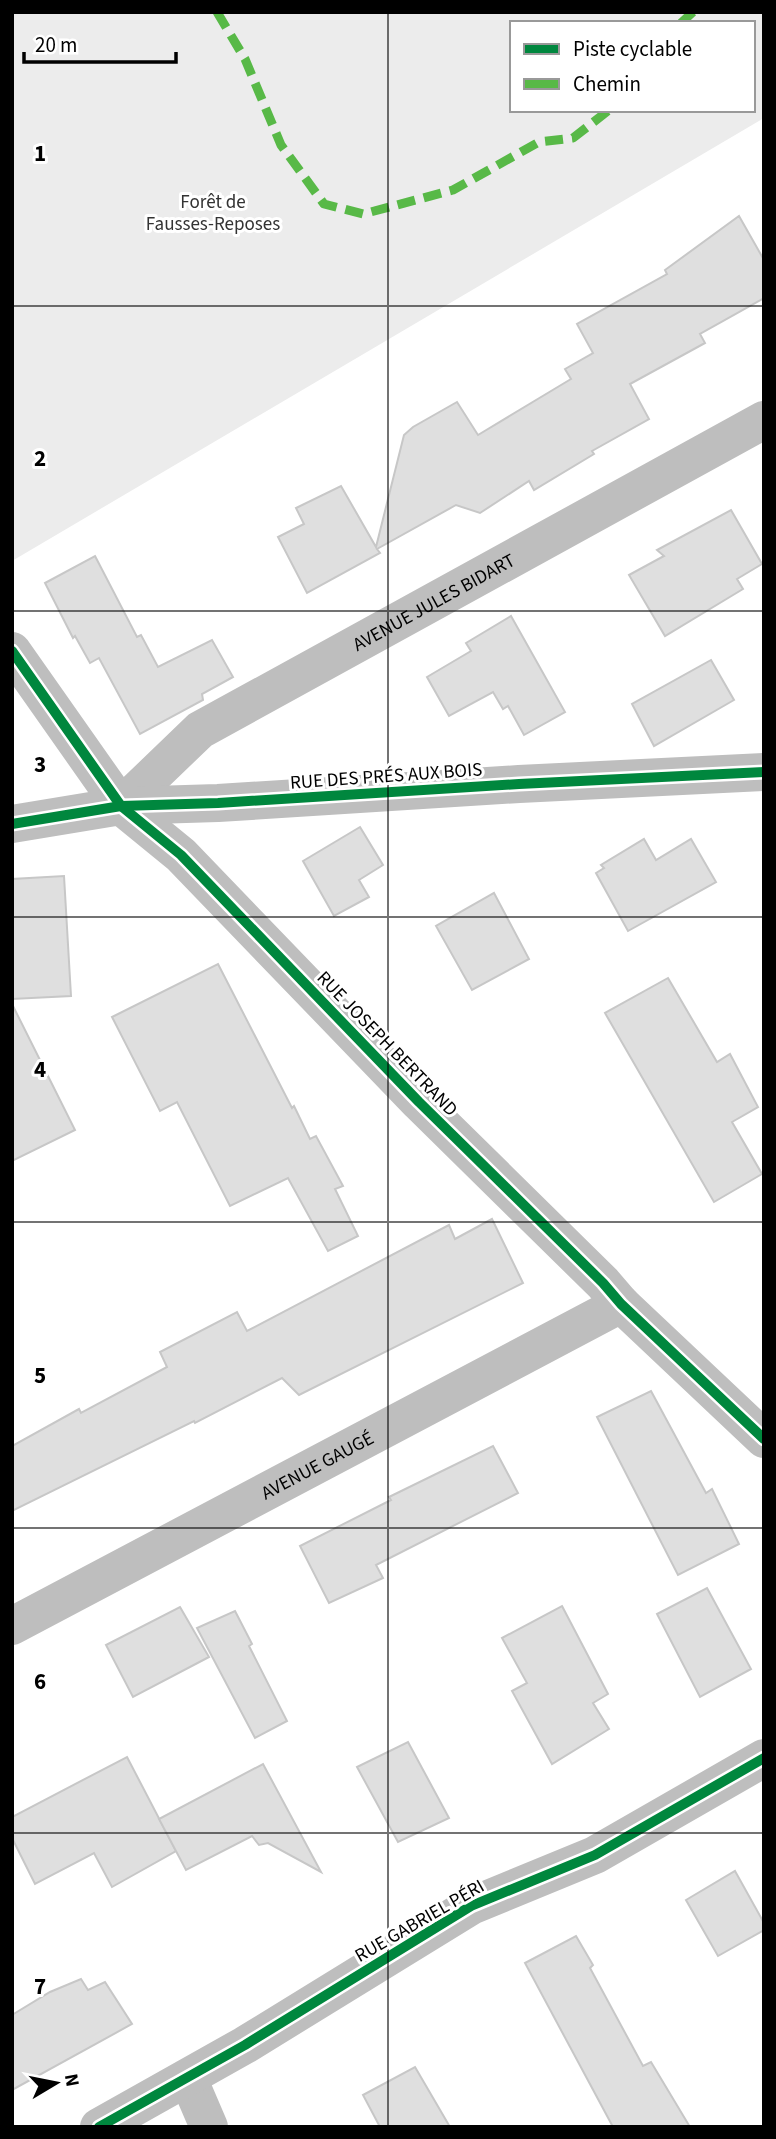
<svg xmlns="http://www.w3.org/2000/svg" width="776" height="2139" viewBox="0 0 776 2139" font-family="'Source Sans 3',sans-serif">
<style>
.green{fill:#ececec;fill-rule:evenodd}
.building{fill:#dfdfdf;stroke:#c7c7c7;stroke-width:2}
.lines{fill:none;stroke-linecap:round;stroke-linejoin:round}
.minor{stroke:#bebebe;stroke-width:38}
.quiet{stroke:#58b947;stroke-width:9;stroke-dasharray:18 9;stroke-linecap:butt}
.cycleway-casing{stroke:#fff;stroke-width:15}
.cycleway{stroke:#00873e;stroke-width:10}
.grid{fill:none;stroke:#000;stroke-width:2;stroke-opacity:0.55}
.labels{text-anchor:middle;stroke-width:6;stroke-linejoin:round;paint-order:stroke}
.park-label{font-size:19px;fill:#333;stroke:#fff}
.street-label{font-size:19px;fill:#000;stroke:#fff}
.grid-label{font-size:23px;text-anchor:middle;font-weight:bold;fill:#000;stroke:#fff;stroke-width:6;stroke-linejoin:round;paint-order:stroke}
</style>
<rect width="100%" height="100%" fill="#fff"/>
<path class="green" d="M12,12H764V118L12,561ZM512,23H753V110H512Z"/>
<g class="building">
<path d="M739,216L764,260V298L700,334L705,343L630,384L649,419L592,451L594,454L534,490L529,481L480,513L456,505L377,549L380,553L307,593L278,537L304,524L296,508L341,486L376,547L404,435L413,427L457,402L478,435L571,379L565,369L593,353L577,324L667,274L665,270Z"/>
<path d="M731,510L762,564L737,579L743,589L665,636L629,575L664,556L657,550Z"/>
<path d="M95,556L137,637L141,635L158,667L212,640L233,677L202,694L203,700L140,734L99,658L90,663L75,636L73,638L45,583Z"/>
<path d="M511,616L565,712L524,735L508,706L503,709L493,692L449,716L427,677L471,651L466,643Z"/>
<path d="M711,660L734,700L654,746L632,704Z"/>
<path d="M360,827L383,865L359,880L369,897L334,916L303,861Z"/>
<path d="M644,839L656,860L691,839L716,882L628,931L596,873L604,868L601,865Z"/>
<path d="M64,876L71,996L12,999V879Z"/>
<path d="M494,893L529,959L472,990L436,926Z"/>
<path d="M218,964L292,1108L294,1106L310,1139L316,1136L343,1186L335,1189L358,1236L328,1251L288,1178L230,1206L177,1102L160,1111L112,1017Z"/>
<path d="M668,978L717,1062L730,1054L758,1107L732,1122L762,1174L714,1202L605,1013Z"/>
<path d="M12,1004L75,1130L12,1161Z"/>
<path d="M492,1219L523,1283L299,1395L282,1378L195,1423L194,1421L12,1511V1446L79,1409L81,1413L167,1367L160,1352L237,1312L247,1331L449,1225L455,1239Z"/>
<path d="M651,1391L706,1493L712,1489L739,1544L678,1575L597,1417Z"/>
<path d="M493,1446L518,1493L376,1565L383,1578L329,1603L300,1546L391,1500L389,1497Z"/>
<path d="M707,1588L751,1669L700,1697L657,1614Z"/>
<path d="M562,1606L608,1694L593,1703L609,1729L552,1764L512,1691L527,1683L502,1638Z"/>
<path d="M180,1607L209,1657L133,1697L106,1645Z"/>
<path d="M235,1611L252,1644L249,1646L287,1721L255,1738L197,1628Z"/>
<path d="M408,1742L449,1818L398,1842L357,1767Z"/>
<path d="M127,1757L176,1851L112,1887L94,1853L35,1884L12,1838V1817Z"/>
<path d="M263,1764L321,1872L268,1843L259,1845L252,1836L186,1870L159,1819Z"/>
<path d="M735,1871L764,1923V1930L718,1956L686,1900Z"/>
<path d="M576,1936L593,1965L590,1968L643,2066L651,2062L690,2127H613L525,1963Z"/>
<path d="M81,1979L88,1990L105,1982L132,2024L12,2090V2015L50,1992Z"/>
<path d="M415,2067L450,2127H380L363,2095Z"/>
</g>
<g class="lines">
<g class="minor">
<path d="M12,651L121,806L181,855L419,1102L603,1283L621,1304L764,1439"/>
<path id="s1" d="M121,806L200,730L764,420"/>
<path d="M12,824L121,806L218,803L519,784L764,772"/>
<path id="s2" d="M12,1626L621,1304"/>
<path d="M188,2078L209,2127"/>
<path d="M99,2127L245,2045L471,1906L595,1855L764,1758"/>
</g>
<g class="quiet">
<path d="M217,12L245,59L281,145L324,204L363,214L453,190L539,142L573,138L609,110"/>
<path d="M681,23L693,12"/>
</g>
<g class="cycleway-casing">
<g id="cycleway">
<path d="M12,651L121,806L181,855L419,1102L603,1283L621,1304L764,1439"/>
<path d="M12,824L121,806L218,803L519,784L764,772"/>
<path d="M99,2127L245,2045L471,1906L595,1855L764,1758"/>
</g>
</g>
<use href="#cycleway" class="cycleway"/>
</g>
<path class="grid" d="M388,12V2127M12,306H764M12,611H764M12,917H764M12,1222H764M12,1528H764M12,1833H764"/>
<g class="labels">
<g class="park-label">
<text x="213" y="208">Forêt de<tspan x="213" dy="22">Fausses-Reposes</tspan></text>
</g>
<g class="street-label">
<text dy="7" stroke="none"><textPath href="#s1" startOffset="376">AVENUE JULES BIDART</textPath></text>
<text transform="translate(386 775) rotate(-4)" y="7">RUE DES PRÉS AUX BOIS</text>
<text transform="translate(388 1043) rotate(46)" y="7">RUE JOSEPH BERTRAND</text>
<text dy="7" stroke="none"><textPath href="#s2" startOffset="345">AVENUE GAUGÉ</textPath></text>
<text transform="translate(419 1920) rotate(-30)" y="7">RUE GABRIEL PÉRI</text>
</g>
</g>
<g class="grid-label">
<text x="40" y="161">1</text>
<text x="40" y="466">2</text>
<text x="40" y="772">3</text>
<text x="40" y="1077">4</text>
<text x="40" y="1383">5</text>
<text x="40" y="1689">6</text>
<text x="40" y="1994">7</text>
</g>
<rect width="776" height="2139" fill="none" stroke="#000000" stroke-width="28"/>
<rect x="510" y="21" width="245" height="91" fill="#ffffff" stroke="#999999" stroke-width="2"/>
<rect x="524" y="44" width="35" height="10" fill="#00873e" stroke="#999999" stroke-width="2"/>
<text x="573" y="56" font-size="21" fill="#000000">Piste cyclable</text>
<rect x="524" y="79" width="35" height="10" fill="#58b947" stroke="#999999" stroke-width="2"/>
<text x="573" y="91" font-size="21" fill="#000000">Chemin</text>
<g transform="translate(56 2083) rotate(80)" stroke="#ffffff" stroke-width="5" paint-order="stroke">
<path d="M0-5L12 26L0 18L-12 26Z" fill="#000000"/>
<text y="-10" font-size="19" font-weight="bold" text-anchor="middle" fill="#000000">N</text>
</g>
<path d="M24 52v10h152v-10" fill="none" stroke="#000000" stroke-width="3.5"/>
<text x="35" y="52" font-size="21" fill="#000000" stroke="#ffffff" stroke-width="5" paint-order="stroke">20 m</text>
</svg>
